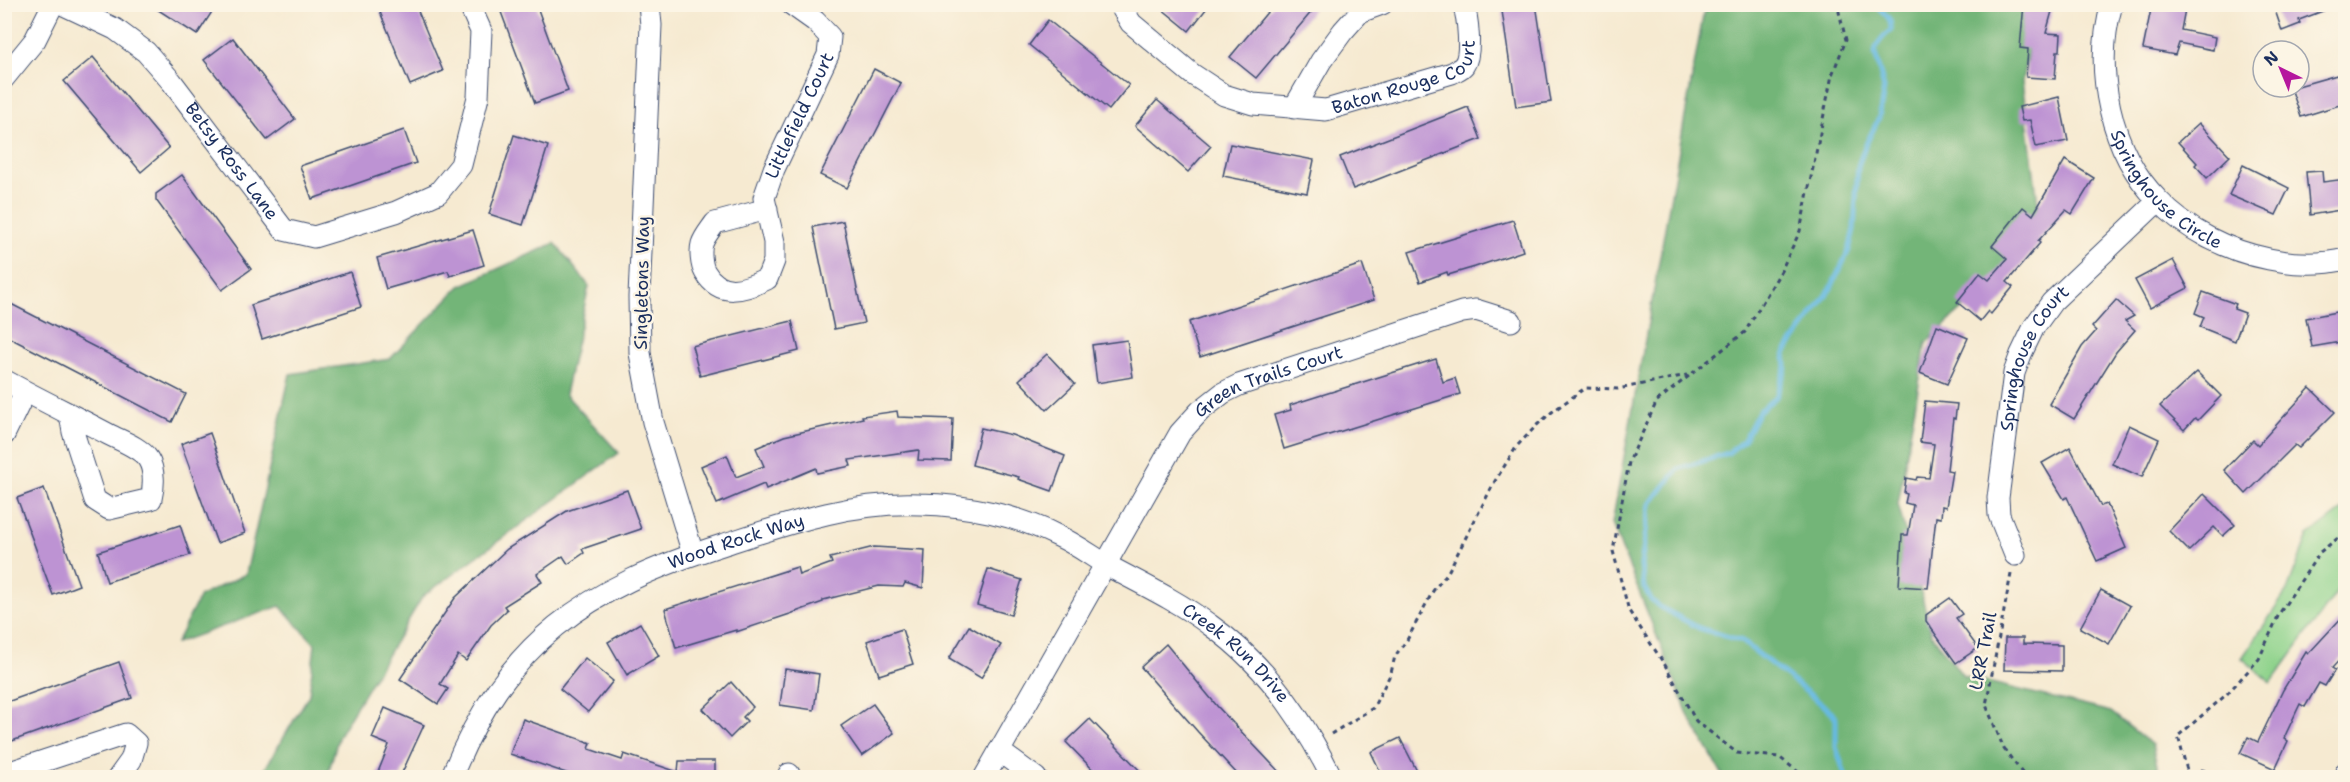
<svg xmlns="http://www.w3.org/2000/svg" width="2350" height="782" viewBox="0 0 2350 782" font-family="'Shantell Sans',sans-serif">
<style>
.green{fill:#8fd38c;stroke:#558175;stroke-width:1.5}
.forest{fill:#73b578;stroke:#47726b;stroke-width:1.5}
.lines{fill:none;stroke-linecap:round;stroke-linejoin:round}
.stream{stroke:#66bae2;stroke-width:5}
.building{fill:#bd93d3}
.minor-casing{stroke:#3c4b6f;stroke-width:23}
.path{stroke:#3c4b6f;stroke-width:3;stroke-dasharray:4.5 4.5;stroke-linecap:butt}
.minor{stroke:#fff;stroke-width:21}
.labels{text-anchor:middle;stroke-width:5;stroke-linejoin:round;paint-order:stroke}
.street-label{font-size:18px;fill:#1b2f5e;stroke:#fcf5e5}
</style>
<rect width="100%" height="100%" fill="#fcf5e5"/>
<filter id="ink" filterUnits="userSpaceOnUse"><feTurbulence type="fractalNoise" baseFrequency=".0167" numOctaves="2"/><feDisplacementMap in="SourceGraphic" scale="12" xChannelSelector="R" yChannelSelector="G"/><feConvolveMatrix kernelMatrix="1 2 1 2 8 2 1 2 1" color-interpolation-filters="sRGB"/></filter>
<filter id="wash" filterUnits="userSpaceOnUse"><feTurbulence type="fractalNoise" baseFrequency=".008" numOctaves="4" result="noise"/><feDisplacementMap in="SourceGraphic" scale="24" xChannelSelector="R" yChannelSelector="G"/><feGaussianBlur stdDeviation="1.35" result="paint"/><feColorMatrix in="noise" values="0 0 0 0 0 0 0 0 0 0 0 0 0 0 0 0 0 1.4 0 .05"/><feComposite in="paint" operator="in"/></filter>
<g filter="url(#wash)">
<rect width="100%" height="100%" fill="#f6ead1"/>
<path class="green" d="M2345,508V581L2271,683L2242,658L2287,591L2308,536Z"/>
<g class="forest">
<path d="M1705,5H2038L2022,81L2042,235L1926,343L1898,504L1932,635L1963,676L2111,712L2152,745L2160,777H1724L1689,717L1612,524Z"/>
<path d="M555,243L589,286L565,394L619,453L423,596L339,735L327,777H260L309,695L315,644L280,606L176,643L200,596L246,574L290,374L390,359L460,286Z"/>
</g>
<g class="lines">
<path class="stream" d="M1846,778L1836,747V720L1832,712L1742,641L1699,628L1660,607L1651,600L1644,587L1641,565L1650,504L1678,469L1728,453L1744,440L1759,411L1776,397L1786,368L1785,353L1831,288L1849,250L1854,229L1858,166L1865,146L1879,118L1884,88L1875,53C1876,43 1883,36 1891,30C1892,16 1883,13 1874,4"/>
</g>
<g id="blocks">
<g class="building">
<path d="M149,4H217L197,35Z"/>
<path d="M398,4H415L443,71L410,85L380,12Z"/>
<path d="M498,4H536L568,91L535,103Z"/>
<path d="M1156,4H1210L1189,31Z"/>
<path d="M1274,4H1318L1256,78L1230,57Z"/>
<path d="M1501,4H1536L1551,102L1516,107Z"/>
<path d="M2024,4H2054L2046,33L2061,34L2060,51H2057L2055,79L2026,77L2028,49L2020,48Z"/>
<path d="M2152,4H2186L2181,30L2215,37L2213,50L2179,43L2175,55L2143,49Z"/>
<path d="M2273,4H2336V6L2299,20L2300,24L2282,31Z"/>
<path d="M1048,20L1129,85L1109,110L1029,45Z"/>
<path d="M233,38L295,119L267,140L204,60Z"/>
<path d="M93,57L169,148L141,172L64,81Z"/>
<path d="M874,69L901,83L847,188L820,175Z"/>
<path d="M2337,75L2346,103L2301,117L2291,88Z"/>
<path d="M2059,97L2068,141L2036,147L2030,120L2022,121L2019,107Z"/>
<path d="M1157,100L1211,146L1188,172L1135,126Z"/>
<path d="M1468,107L1481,139L1353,189L1340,157Z"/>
<path d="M2199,123L2230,156L2207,178L2195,165L2197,163L2178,142Z"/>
<path d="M404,130L416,163L312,199L300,166Z"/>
<path d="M514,135L548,146L523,225L489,214Z"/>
<path d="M1230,144L1314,160L1307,193L1223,176Z"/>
<path d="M2065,160L2094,178L2072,214L2066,210L2038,241L2040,243L2007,282L2013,287L1991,314L1988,311L1980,321L1957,302L1980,273L1989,280L2007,259L1992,246L2023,207L2033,215Z"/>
<path d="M2243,165L2289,188L2276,215L2229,195Z"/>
<path d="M2322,171L2323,182L2346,179V209L2310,215L2306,172Z"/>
<path d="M182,175L251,269L222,290L156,200V194Z"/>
<path d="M1513,220L1523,251L1475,267L1448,275L1447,272L1420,282L1409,252Z"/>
<path d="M843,221L864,323L834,329L813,227Z"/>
<path d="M473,230L484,265L450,276L448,271L386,289L377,258Z"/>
<path d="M2173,260L2188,288L2150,308L2135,280Z"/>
<path d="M1362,264L1374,300L1200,357L1189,322Z"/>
<path d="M350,272L361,307L262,339L251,305Z"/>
<path d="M2203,292L2236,304L2234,309L2245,313L2235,341L2200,327L2204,317L2195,313Z"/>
<path d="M2116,300L2134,316L2125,321L2135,330L2116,352L2074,419L2049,404L2082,347L2096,331L2092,327Z"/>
<path d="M11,304L186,394L172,422L4,335V316Z"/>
<path d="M2346,310V341L2312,347L2306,318Z"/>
<path d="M792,321L799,351L700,376L692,346Z"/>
<path d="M1937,325L1968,338L1947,384L1920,373Z"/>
<path d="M1127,340L1133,377L1097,383L1092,345Z"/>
<path d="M1047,354L1075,384L1047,410L1019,380Z"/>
<path d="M1436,359L1443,382L1455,378L1460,394L1284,449L1274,415L1291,410L1290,405Z"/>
<path d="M2197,372L2221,396L2198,420L2195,418L2184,430L2160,406Z"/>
<path d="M2310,388L2335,412L2299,448L2295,445L2246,494L2224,470L2253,440L2258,445Z"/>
<path d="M1925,401L1957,404L1955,419L1953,418L1947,470L1952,471L1946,507L1942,506L1941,518L1936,517L1928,588L1899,586L1902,535H1908L1913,505L1905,503L1907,494L1904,493L1906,478L1916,480L1917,477L1929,478L1934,444L1920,442Z"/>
<path d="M897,411L898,417L953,419L951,461L918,460L919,450L849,460L851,466L817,473L816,468L766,489L764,484L717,504L701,466L727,455L736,477L764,466L756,448L784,436L863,418L862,416Z"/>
<path d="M2129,425L2159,439L2142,477L2112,464Z"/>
<path d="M981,428L1012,435L1065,456L1052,491L1018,479L1019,477L972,465Z"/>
<path d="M210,433L245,533L217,543L181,444Z"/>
<path d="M2070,447L2101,506L2107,504L2126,548L2097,561L2067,497L2064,499L2042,463Z"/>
<path d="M44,488L79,585L53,595L17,498Z"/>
<path d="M627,490L641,529L582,549L584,553L568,564L563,556L537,574L542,582L504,606L507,610L491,625L466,661L458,655L440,684L448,689L438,704L400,679L455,598L507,549L567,511Z"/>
<path d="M2204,494L2235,525L2223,536L2214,527L2189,551L2169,531Z"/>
<path d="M180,525L190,555L107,582L98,552Z"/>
<path d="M874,547L925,550L923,588L905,583L903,587L879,586L823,600V602L790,614L736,632V630L676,648L665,609L797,567L799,575L832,563L830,558Z"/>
<path d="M988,569L1022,580L1011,615L977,605Z"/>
<path d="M2101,590L2130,606L2109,644L2080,628Z"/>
<path d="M1950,598L1962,614L1956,618L1978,648L1956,663L1926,621V615Z"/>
<path d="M2346,613V653L2332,668L2335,670L2325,686L2319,683L2305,707L2300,704L2284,738L2288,741L2275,769L2240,753L2248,737L2258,742L2283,690L2306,652L2308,654Z"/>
<path d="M640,623L659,656L627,675L608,642Z"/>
<path d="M969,626L1001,645L981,678L949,659Z"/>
<path d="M902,629L913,664L879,675L867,641Z"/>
<path d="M2005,638H2023V644L2062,645V671L2004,670Z"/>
<path d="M1166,644L1217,706L1284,777H1240L1198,732L1141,667Z"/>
<path d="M585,658L613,681L588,712L560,689Z"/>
<path d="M119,662L132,698L12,741L4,720V703Z"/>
<path d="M785,669L819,674L814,710L780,705Z"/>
<path d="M731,682L753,707L743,717L747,721L730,738L703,709Z"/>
<path d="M873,704L894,733L862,756L841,726Z"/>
<path d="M385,708L424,725L400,777H376L389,745L372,738Z"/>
<path d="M523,719L591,743L589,749L622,760L624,754L678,772L679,761H715V777H578L510,754Z"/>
<path d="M1090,719L1146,777H1100L1066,742Z"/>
<path d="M1400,738L1420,777H1383L1371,752Z"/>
</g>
</g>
</g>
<g filter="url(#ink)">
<use href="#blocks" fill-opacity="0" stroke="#3c4b6f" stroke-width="1.5"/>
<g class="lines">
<g class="minor-casing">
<g id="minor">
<path id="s1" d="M62,4L115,29L146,52L172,82L284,230L314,237L396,212L438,193L461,165L478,97L481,31L469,4"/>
<path d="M649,4L651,25L639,297L640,353L653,422L693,554"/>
<path id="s2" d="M1123,4L1122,8L1131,23L1192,74L1224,95L1253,104L1326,110L1452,73C1455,71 1461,69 1464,65C1472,54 1468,17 1463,4"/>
<path id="s3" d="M2112,4C2093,69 2110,152 2158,200C2186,230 2228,251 2269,259C2293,264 2321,265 2346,259"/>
<path d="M4,78L35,40L53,4"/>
<path d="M1294,108L1321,61L1343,31L1360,12L1382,4"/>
<path id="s4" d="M767,209L715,223C711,229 704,237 702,244C700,251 701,265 705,272C720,298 744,290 767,279L774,261V242L764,198L774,169L828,55L830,37L815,21L791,4"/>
<path d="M4,380C39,399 74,416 108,434C121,441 140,447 148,459C155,470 154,487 151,499L109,509L95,500L73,432L70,414"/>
<path d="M4,435L25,392"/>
<path id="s5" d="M2015,555L1999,515L1998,498L2014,373L2021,354L2034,327L2052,302L2158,201"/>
<path d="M999,751L1036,778"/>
<path d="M4,774L126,734L136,743L131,760L118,778"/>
<path id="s6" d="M451,778C506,641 586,588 722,545C787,524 851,501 920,504C967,505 1017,515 1058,536C1076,544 1093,557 1110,567C1144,585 1179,602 1210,625C1264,663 1303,718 1332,778"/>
<path d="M787,778L789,774"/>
<path id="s7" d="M984,778L1180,433L1200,411L1223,393L1239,385L1462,312L1476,310L1511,321"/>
<path d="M2344,778L2346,772"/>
</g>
</g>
<g class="path">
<path d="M2011,574L1986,705L2004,749L2026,778"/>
<path d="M1331,734L1373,708L1391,673L1395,656L1407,640L1433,591L1448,572L1495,481L1517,446L1537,425L1552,412L1585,388L1618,389L1687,375"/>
<path d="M1806,778L1779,757L1737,753L1696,721L1665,665L1629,611L1613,551L1629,462L1657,401L1745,332L1781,271L1800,231L1832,75L1846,40L1837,4"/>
<path d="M2189,778L2178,736L2226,695L2259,659L2279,614L2320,552L2346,532"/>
<path d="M2196,778L2201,770L2242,778"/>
</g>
<use href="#minor" class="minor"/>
</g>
</g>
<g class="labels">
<g class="street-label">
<text dy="6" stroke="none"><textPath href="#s2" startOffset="332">Baton Rouge Court</textPath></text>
<text dy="6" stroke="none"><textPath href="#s4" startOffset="351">Littlefield Court</textPath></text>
<text dy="6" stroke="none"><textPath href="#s1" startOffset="236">Betsy Ross Lane</textPath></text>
<text dy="6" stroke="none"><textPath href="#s3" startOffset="208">Springhouse Circle</textPath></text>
<text transform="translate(642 283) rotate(-89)" y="6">Singletons Way</text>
<text dy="6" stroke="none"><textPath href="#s5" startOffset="207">Springhouse Court</textPath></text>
<text dy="6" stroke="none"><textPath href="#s7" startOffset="502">Green Trails Court</textPath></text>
<text dy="6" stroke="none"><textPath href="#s6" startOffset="387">Wood Rock Way</textPath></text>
<text transform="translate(1983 651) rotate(-79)" y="6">LRR Trail</text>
<text dy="6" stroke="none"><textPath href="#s6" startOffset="933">Creek Run Drive</textPath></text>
</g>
</g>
<rect width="2350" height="782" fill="none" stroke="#fcf5e5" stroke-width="24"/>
<g transform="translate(2281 69) rotate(317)"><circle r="28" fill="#fcf5e5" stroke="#a2a6af" stroke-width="1.5"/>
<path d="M0-4.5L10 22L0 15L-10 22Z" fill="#b5179e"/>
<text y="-9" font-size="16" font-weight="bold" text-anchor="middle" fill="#1b2f5e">N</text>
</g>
</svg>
